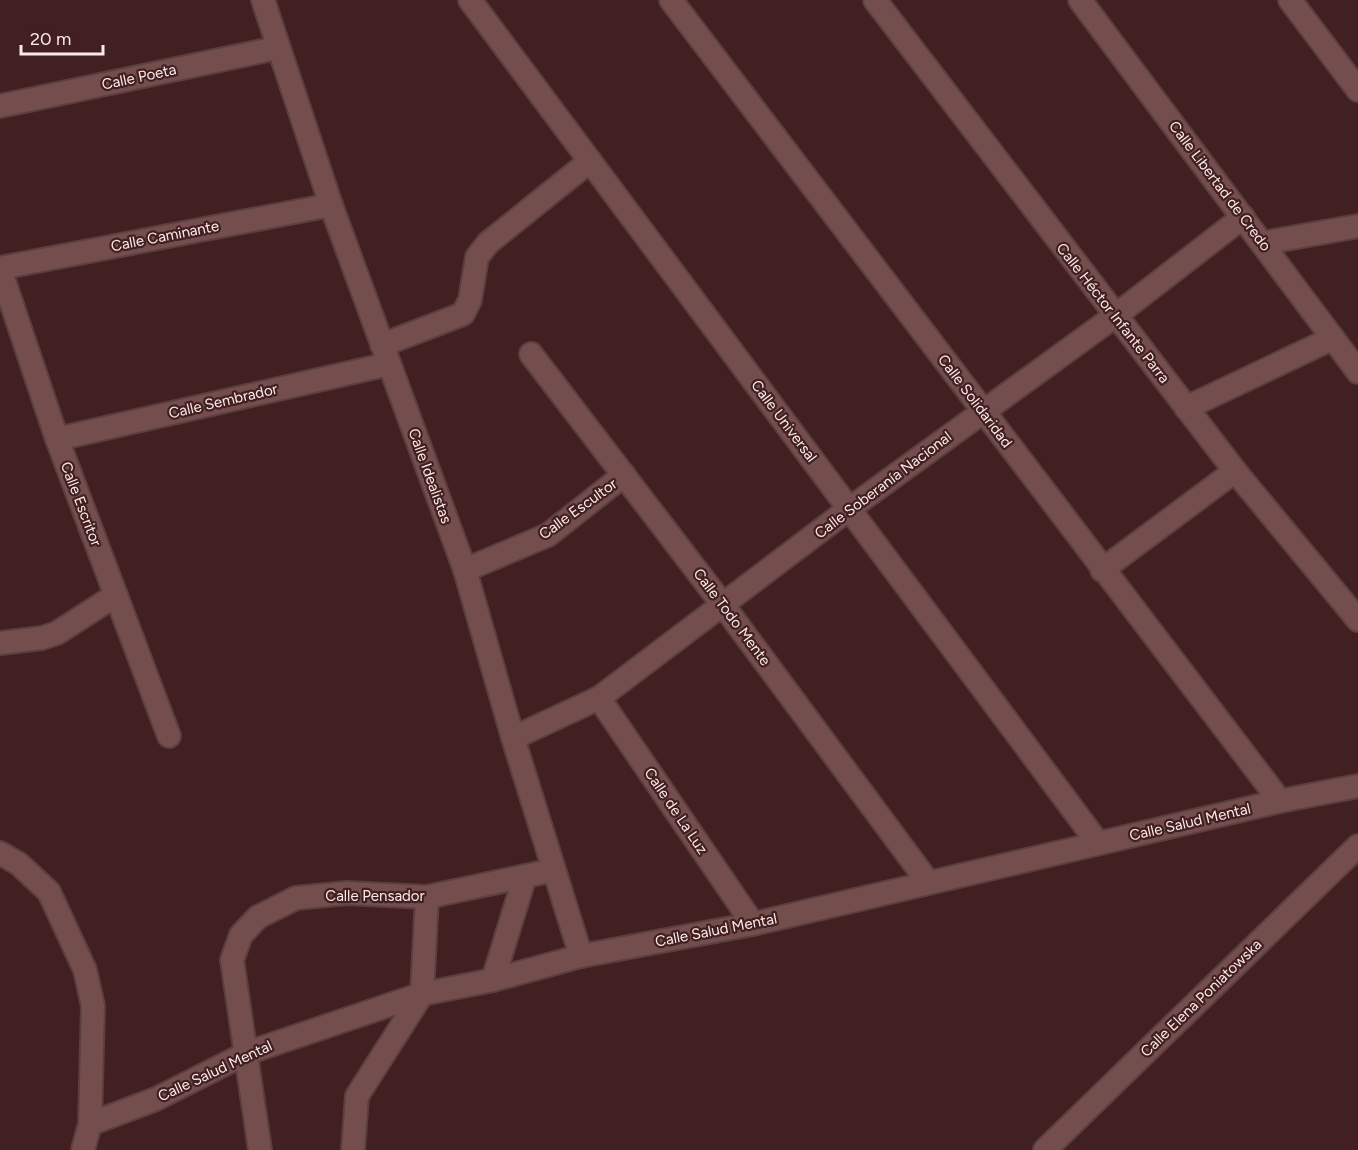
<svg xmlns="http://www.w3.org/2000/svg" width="1358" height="1150" viewBox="0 0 1358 1150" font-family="Figtree,sans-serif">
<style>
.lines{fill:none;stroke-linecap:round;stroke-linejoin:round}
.street-casing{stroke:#5a3e40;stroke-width:26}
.street{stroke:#744e4d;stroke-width:22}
.labels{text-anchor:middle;stroke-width:4.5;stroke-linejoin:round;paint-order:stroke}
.street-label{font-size:15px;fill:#fce9e9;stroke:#422021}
</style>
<rect width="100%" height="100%" fill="#422021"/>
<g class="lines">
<g class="street-casing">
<g id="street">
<path d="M263,0L331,205L465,570L513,738L581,956"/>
<path d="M470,0L1098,843"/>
<path d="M671,0L1280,801"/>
<path d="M875,0L1235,471L1358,620"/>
<path d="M1080,0L1358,372"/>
<path d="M1290,0L1358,90"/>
<path d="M0,106L277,48"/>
<path d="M1263,243L1358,226"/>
<path d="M0,268L331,205"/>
<path d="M0,269L57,439L169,736"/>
<path d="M382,345L463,314L470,300L477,257L488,243L590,161"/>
<path d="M531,354L723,605L928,882"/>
<path d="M1186,408L1333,338"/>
<path d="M57,439L389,364"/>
<path d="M465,570L548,535L624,475"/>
<path d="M1102,570L1235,471"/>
<path d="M0,643L42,638L57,633L116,595"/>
<path d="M599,698L753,924"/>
<path d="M513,738L599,698L849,509L1115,316L1243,217"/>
<path d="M0,853L19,864L49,892L85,970L93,1006L90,1124L83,1150"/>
<path d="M493,980L525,876"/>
<path d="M90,1124L156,1099L247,1053L422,994L493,980L581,956L753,924L1280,801L1358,786"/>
<path d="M260,1150L232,960L241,935L258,917L296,898L347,893L427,897L554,870"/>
<path d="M353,1150L357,1096L422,994L427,897"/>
<path d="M1045,1150L1358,846"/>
</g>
</g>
<use href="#street" class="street"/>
</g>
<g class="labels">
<g class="street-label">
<text transform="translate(139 77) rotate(-12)" y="5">Calle Poeta</text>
<text transform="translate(1220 186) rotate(53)" y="5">Calle Libertad de Credo</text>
<text transform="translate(165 236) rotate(-11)" y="5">Calle Caminante</text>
<text transform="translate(1113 313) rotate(52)" y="5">Calle Héctor Infante Parra</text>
<text transform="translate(223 401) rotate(-13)" y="5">Calle Sembrador</text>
<text transform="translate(975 401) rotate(53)" y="5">Calle Solidaridad</text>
<text transform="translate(784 421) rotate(53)" y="5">Calle Universal</text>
<text transform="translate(430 476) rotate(70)" y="5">Calle Idealistas</text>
<text transform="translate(883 485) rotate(-37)" y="5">Calle Soberanía Nacional</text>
<text transform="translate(81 504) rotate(69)" y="5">Calle Escritor</text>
<text transform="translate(578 509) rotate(-36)" y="5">Calle Escultor</text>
<text transform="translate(732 617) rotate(53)" y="5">Calle Todo Mente</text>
<text transform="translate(676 811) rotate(56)" y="5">Calle de La Luz</text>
<text transform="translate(1190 822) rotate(-13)" y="5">Calle Salud Mental</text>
<text x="375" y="901">Calle Pensador</text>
<text transform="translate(716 930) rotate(-11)" y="5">Calle Salud Mental</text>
<text transform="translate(1201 998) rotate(-44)" y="5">Calle Elena Poniatowska</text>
<text transform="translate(215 1071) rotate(-25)" y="5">Calle Salud Mental</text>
</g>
</g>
<path d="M21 45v9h82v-9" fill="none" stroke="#fce9e9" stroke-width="3"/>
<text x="30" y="45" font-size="18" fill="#fce9e9" stroke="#422021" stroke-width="4.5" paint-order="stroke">20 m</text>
</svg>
